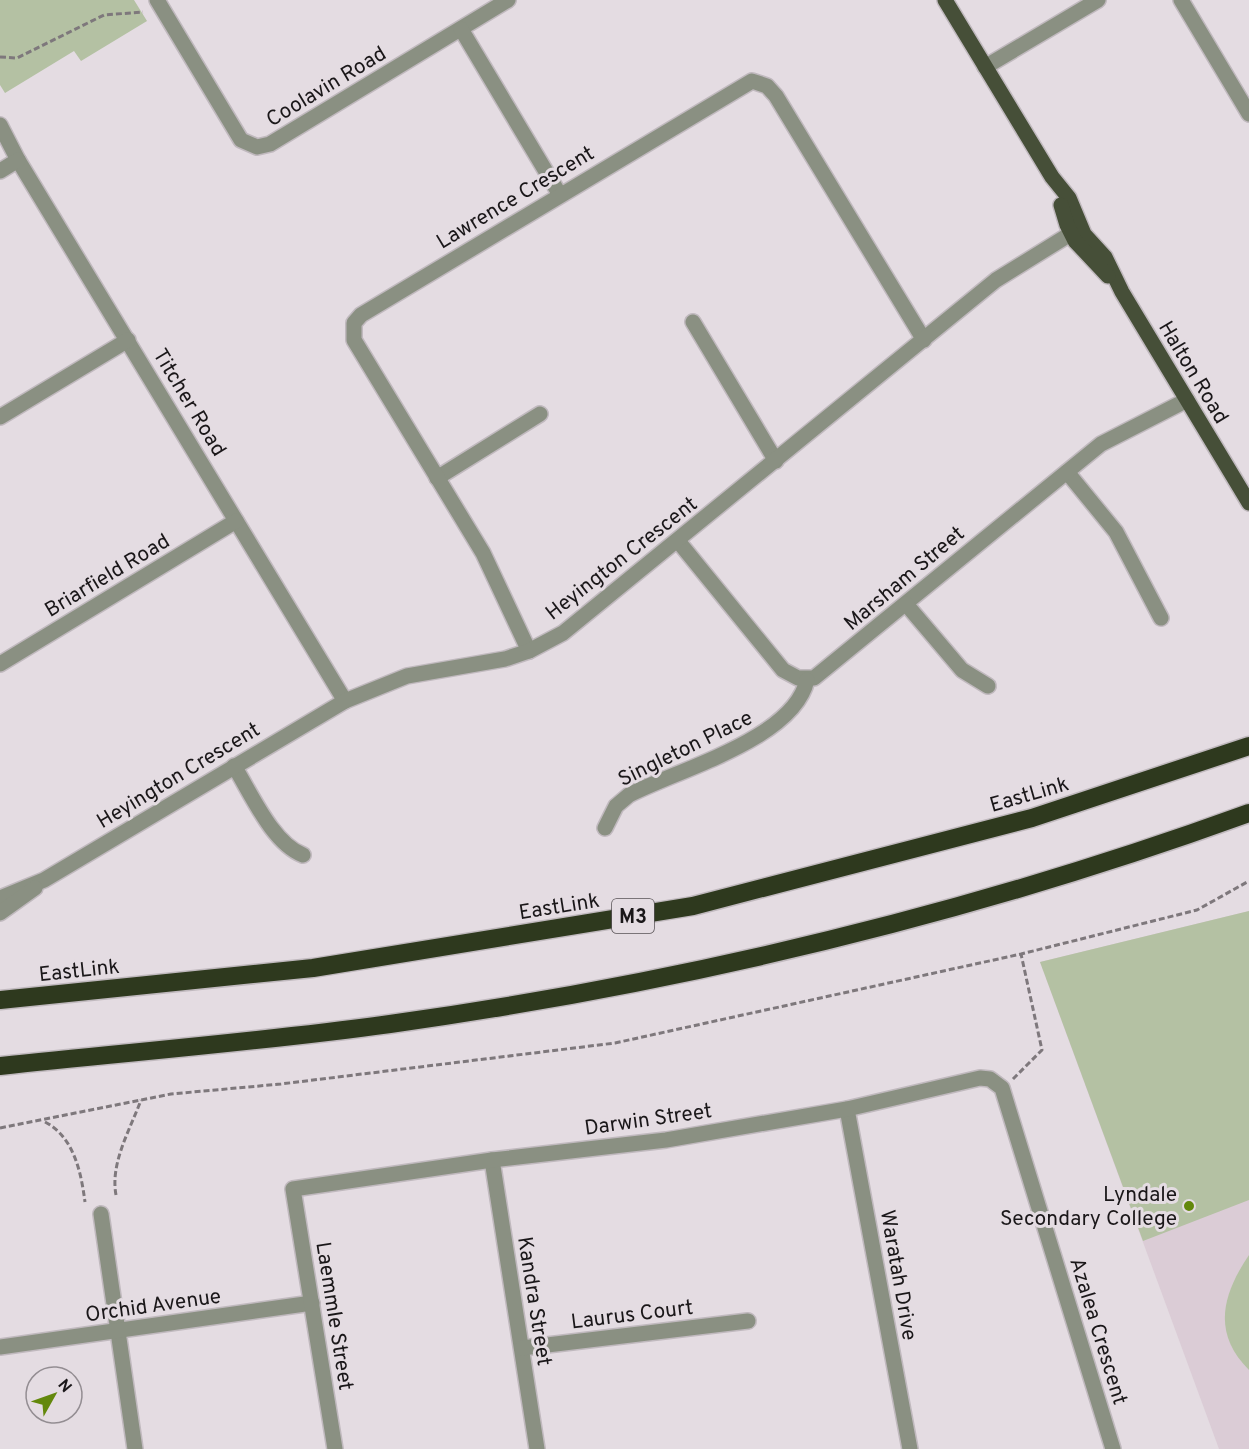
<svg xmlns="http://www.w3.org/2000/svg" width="1249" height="1449" viewBox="0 0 1249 1449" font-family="Overpass,sans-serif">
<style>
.built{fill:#dbccd6}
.green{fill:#b4c1a3}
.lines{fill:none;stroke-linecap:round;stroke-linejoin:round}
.minor-casing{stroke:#c0b9be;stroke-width:18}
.major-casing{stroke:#c0b9be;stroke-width:18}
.highway-casing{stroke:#c0b9be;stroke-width:21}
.path{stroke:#7e787c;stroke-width:3;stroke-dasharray:6 3;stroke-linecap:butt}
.minor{stroke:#8a9082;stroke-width:15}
.major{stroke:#464f38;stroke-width:15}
.highway{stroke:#2e391e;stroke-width:18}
.poi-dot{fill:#63880c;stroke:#e4dce2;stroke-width:2}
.labels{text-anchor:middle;stroke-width:6;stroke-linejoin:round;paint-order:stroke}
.shield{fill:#e4dce2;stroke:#575255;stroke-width:1.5}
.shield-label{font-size:20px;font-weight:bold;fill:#1a1719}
.street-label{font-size:21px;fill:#1a1719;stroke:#e4dce2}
.poi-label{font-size:21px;fill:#1a1719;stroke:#e4dce2;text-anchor:end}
</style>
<rect width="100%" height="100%" fill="#e4dce2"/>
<path class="built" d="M1249,911V1449H1219L1040,962Z"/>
<g class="green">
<path d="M0,0H134L147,21L81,61L74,51L5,93L0,85Z"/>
<path d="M1249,911V1200L1143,1241L1040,962Z"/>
<path d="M1249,1255V1370C1212,1333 1222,1295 1249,1255Z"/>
</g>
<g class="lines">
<g class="minor-casing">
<g id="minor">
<path d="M157,0L241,140L257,147L270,144L508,0"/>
<path d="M1181,0L1249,114"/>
<path d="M461,29L560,195"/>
<path d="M985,67L1098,0"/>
<path d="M0,125L18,160L345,701"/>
<path d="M0,171L18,160"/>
<path d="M693,322L776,461"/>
<path d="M0,417L128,340"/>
<path d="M1067,472L1116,532L1161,618"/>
<path d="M437,478L540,414"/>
<path d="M678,541L783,670L798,678H814L1101,444L1187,400"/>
<path d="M906,604L962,670L988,686"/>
<path d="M529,651L483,553L354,340V323L361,315L752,81L767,86L776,96L924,340"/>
<path d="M0,664L236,521"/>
<path d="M234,766C251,793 272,843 303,855"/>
<path d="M605,828L616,806L629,795C679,769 794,739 807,680"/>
<path d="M0,898L44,880L345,701L407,676L505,659L529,651L563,633L996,280L1080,228"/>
<path d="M0,913L35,888"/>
<path d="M847,1109L910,1449"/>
<path d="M492,1160L537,1449"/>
<path d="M101,1214L135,1449"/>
<path d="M0,1347L312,1303"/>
<path d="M522,1348L748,1321"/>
<path d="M335,1449L293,1189L492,1160L666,1140L847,1109L980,1078L990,1079L1002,1088L1113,1449"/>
</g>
</g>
<g class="major-casing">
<g id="major">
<path d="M945,0L1052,177L1069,198L1084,234L1105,257L1122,292L1249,503"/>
<path d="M1061,205L1067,225L1075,241L1108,276"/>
</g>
</g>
<g class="highway-casing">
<g id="highway">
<path d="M0,1000L313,968L693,906L1032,818L1249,746"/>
<path d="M0,1066C130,1052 260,1042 390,1024C682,983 971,914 1249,813"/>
</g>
</g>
<g class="path">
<path d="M0,57L17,58L104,15L143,12"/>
<path d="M1013,1079L1042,1050L1021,954"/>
<path d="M45,1122C74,1137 81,1172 85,1202"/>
<path d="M0,1128L171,1094L281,1084L615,1043L1021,954L1197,910L1249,881"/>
<path d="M116,1195C110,1163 130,1130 141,1100"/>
</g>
<use href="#minor" class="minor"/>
<use href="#major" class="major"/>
<use href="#highway" class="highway"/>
</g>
<circle class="poi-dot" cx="1189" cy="1206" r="6"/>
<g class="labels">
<rect class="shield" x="612" y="899" width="42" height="34" rx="4.5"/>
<g class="shield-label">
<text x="633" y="923">M3</text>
</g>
<g class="street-label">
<text transform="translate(326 86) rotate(-31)" y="7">Coolavin Road</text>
<text transform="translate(515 197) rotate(-31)" y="7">Lawrence Crescent</text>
<text transform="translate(1194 372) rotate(59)" y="7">Halton Road</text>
<text transform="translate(190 402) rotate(59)" y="7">Titcher Road</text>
<text transform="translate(621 558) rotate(-38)" y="7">Heyington Crescent</text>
<text transform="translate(107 575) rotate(-31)" y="7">Briarfield Road</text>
<text transform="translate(904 578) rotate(-40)" y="7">Marsham Street</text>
<text transform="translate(685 748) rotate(-26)" y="7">Singleton Place</text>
<text transform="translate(178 775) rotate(-31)" y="7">Heyington Crescent</text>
<text transform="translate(1029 794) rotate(-16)" y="7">EastLink</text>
<text transform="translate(559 906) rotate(-9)" y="7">EastLink</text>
<text transform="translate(79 970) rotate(-6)" y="7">EastLink</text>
<text transform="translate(648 1119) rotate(-8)" y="7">Darwin Street</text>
<text transform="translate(899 1275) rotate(80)" y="7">Waratah Drive</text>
<text transform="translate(535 1301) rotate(81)" y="7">Kandra Street</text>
<text transform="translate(153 1305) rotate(-8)" y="7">Orchid Avenue</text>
<text transform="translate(632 1314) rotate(-7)" y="7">Laurus Court</text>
<text transform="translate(335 1316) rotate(81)" y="7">Laemmle Street</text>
<text transform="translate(1099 1331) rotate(73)" y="7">Azalea Crescent</text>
</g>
<g class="poi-label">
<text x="1177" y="1201">Lyndale<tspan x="1177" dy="24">Secondary College</tspan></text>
</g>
</g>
<g transform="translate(54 1395) rotate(50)"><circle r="28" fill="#e4dce2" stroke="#938d92" stroke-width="1.5"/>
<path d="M0-4.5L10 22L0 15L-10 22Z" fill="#63880c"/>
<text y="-9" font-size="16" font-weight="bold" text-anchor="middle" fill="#1a1719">N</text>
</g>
</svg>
